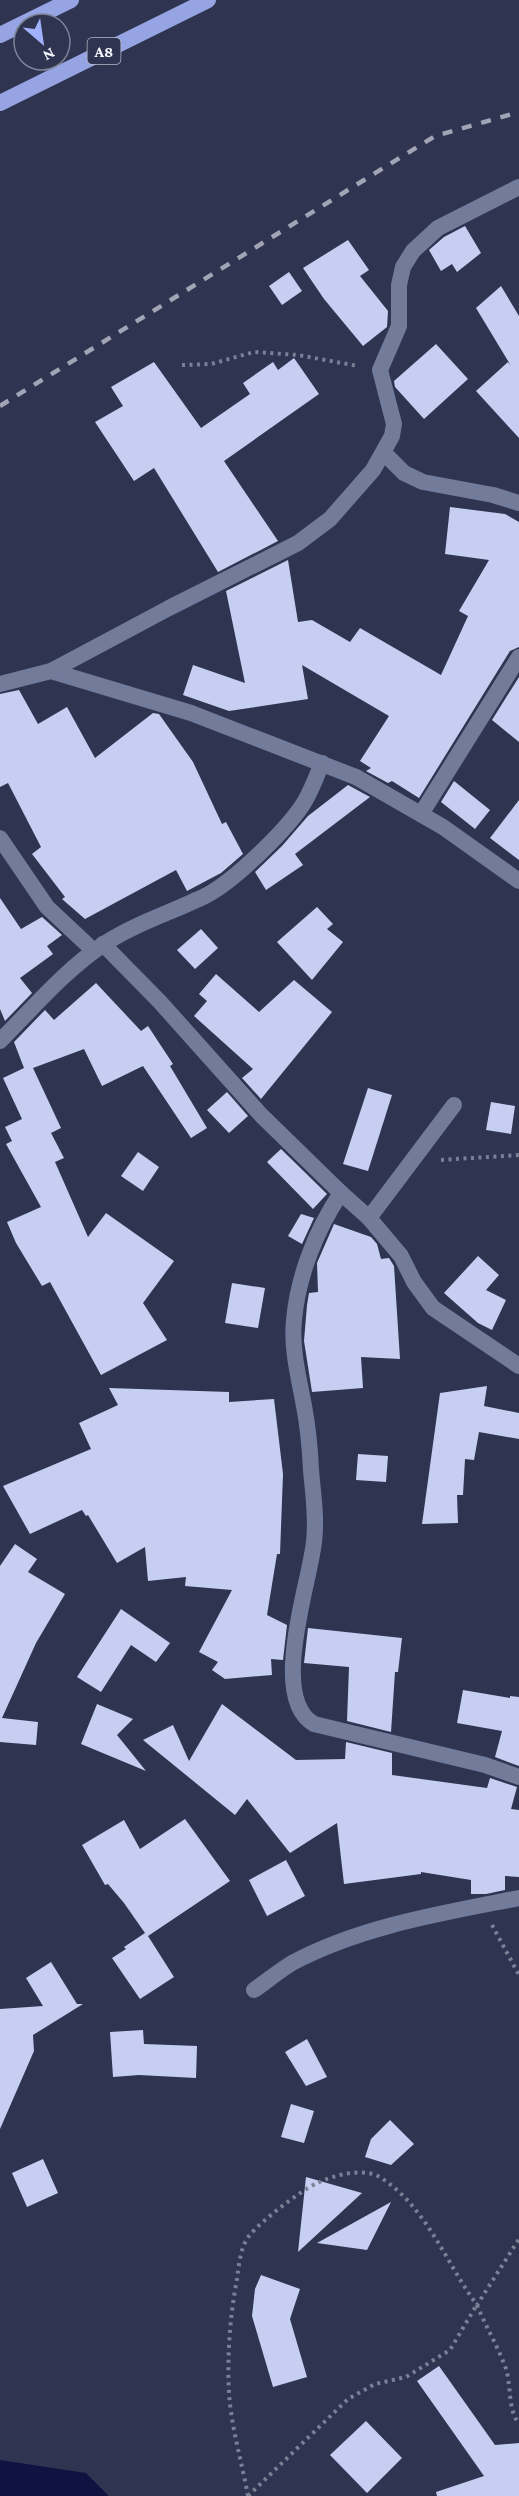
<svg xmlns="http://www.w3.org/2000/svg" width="519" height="2496" viewBox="0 0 519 2496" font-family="'Crimson Pro',serif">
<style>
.water{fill:#101342}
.building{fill:#c6cff2}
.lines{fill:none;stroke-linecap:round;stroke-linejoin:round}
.path{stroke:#7c8094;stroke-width:4;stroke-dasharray:3 4.5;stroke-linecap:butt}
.minor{stroke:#737b9b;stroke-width:16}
.trunk{stroke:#96a4e3;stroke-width:16}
.rail{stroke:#a1a4b4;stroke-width:4.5;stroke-dasharray:10 10;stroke-linecap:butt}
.labels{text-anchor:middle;stroke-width:6;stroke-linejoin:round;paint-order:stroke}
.shield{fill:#2f3551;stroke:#b8bbc9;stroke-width:1.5}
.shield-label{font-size:16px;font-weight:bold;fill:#f3f5fc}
</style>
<rect width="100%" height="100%" fill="#2f3551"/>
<path class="water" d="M0,2460L86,2473L109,2496H0Z"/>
<g class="building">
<path d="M465,226L481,253L457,272L452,264L441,271L429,250L444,237Z"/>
<path d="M348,240L369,270L360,276L388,311L387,327L363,346L324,299L303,268Z"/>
<path d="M289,272L302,291L282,305L269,286Z"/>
<path d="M501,286L519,316V438L476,391L508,362L511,366L476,308Z"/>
<path d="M436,344L468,379L424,419L395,387L394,381Z"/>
<path d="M294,358L319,394L224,461L278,541L218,572L154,468L134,481L95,422L123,406L111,387L154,362L201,428L250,394L243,383L273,362L278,370Z"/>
<path d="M450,507L505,514L519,522V647L510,651L419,798L392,781L388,783L366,771L371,768L360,761L389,716L302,665L308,699L229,711L183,695L193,665L245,683L226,591L288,560L298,622L312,620L350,642L360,628L441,675L468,616L459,611L489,560L445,554Z"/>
<path d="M519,677V742L492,720Z"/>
<path d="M19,690L38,724L67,707L95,758L153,713L159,714L193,762L222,824L226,822L243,854L221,873L187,891L176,870L85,919L62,899L65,897L32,854L41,847L8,783L0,787V694Z"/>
<path d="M454,781L490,810L475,829L441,802Z"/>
<path d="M348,785L370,797L295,854L303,865L266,890L255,872L282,846L308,816Z"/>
<path d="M519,800V860L490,838Z"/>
<path d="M0,898L21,929L42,917L62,935L47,946L53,954L20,978L32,993L5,1021L0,1009Z"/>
<path d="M317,907L333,924L327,929L343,942L312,980L277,942Z"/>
<path d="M201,929L218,948L195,969L177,950Z"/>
<path d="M216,974L259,1012L294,980L332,1012L261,1099L242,1078L253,1069L194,1016L207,1001L199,994Z"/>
<path d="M96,983L141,1031L148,1026L173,1064L170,1066L207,1128L191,1138L143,1066L102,1086L84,1049L33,1068L61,1128L51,1133L64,1158L55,1162L88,1237L106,1213L174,1261L143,1303L167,1340L101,1375L50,1282L42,1286L16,1243L7,1222L41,1207L6,1144L12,1141L5,1127L22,1119L3,1078L24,1068L14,1042L45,1010L54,1020Z"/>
<path d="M368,1088L392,1095L368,1171L343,1164Z"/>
<path d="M227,1092L248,1116L229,1133L207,1110Z"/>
<path d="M491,1102L515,1106L511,1134L486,1130Z"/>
<path d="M281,1149L327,1194L313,1209L267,1162Z"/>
<path d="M138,1152L159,1167L143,1191L121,1176Z"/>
<path d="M301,1214L314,1218L302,1244L288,1236Z"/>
<path d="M334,1224L371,1237L377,1244L381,1259L389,1258L394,1266L400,1359L361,1357L363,1388L312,1392L304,1341L307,1305L309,1293L318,1292L317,1263Z"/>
<path d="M478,1256L499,1275L486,1290L506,1300L492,1330L478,1323L444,1293Z"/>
<path d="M232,1283L265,1288L258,1328L225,1323Z"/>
<path d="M487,1386L484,1406L519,1413V1439L479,1432L474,1460L465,1459L463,1495H457L458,1523L422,1524L440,1393Z"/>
<path d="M109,1388L229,1392V1402L274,1399L283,1474L280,1554H277L267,1615L287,1625L283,1660L271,1659L272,1675L225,1679L212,1670L218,1662L199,1652L232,1590L185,1586L186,1577L148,1581L145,1547L117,1563L88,1515L86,1516L82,1510L30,1534L3,1486L91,1449L79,1423L118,1405Z"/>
<path d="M358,1454L388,1456L386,1482L356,1480Z"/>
<path d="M15,1544L37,1559L28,1572L65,1594L36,1643L2,1718L38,1722L36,1745L0,1742V1566Z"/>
<path d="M121,1609L170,1643L156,1662L131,1645L101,1692L77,1677Z"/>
<path d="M308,1628L402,1638L398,1672H395L391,1732L347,1721L349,1667L304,1663Z"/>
<path d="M463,1690L510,1698V1696L519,1697V1766L495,1757L502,1731L457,1723Z"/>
<path d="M97,1704L133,1719L117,1735L146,1771L81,1744Z"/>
<path d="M222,1704L296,1760L345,1759L346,1742L392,1753V1775L487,1788L490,1778L517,1787L511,1809L519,1810V1877L505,1876V1890L486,1894H471V1880L421,1872V1874L344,1884L337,1823L290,1853L247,1799L235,1815L143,1740L173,1725L189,1761Z"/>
<path d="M185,1819L230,1881L148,1936L174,1977L140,1999L112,1958L126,1949L124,1947L145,1933L124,1903L108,1884L105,1885L82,1845L124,1820L140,1849Z"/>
<path d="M286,1860L305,1896L267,1916L249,1880Z"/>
<path d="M51,1962L77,2004H83L33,2035L34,2051L0,2129V2009L43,2006L26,1978Z"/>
<path d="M143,2030L144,2044L197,2046L196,2078L139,2075L113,2077L110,2032Z"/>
<path d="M307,2039L327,2077L306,2086L285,2052Z"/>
<path d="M291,2104L314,2111L304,2143L281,2137Z"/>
<path d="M390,2120L414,2144L391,2165L365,2157L371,2139Z"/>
<path d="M43,2159L58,2193L27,2207L12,2173Z"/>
<path d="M306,2177L362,2193L298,2252Z"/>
<path d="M391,2202L367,2250L317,2243Z"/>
<path d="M261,2275L300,2289L290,2319L307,2377L273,2387L252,2316L255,2289Z"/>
<path d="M439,2366L495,2445L519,2443V2496H437L436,2492L484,2476L417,2381Z"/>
<path d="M366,2421L402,2458L367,2493L330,2455Z"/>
</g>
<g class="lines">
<g class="path">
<path d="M182,365L211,364L254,352L298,355L358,366"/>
<path d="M441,1160L519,1155"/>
<path d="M492,1925L519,1975"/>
<path d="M477,2305C485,2325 497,2345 505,2366C512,2385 507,2408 519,2424"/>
<path d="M248,2496C242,2463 231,2426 229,2393C227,2355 230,2316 237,2279C239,2265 240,2248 249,2236C261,2221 300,2191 317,2183C335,2175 365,2166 383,2179C428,2210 446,2263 477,2305L519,2239"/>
<path d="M248,2496L348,2399L375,2384L406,2377L450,2350L476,2306"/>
</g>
<g class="minor">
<path d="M384,453L404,473L423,482L493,495L519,503"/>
<path d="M51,671L191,713L356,777L443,827L519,881"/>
<path d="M0,684L51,671L169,608L298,543L330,519L373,470L392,436L394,424L380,370L399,326V285L403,267L413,251L438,228L519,187"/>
<path d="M421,814L519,657"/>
<path d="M0,838L47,907L94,951"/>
<path d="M103,944L160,1002L261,1115L341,1193C316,1230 298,1276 294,1320C291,1349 299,1378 304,1406C308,1427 310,1448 311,1470C313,1494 317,1518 314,1542C309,1586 269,1698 314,1724L485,1765L519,1777"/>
<path d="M0,1041C33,1008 65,970 104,944C136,923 173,912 207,895C235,880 289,828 305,801C312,789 317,775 322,763"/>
<path d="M341,1193L369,1218L401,1256L414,1282L433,1308L519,1366"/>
<path d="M369,1218L454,1105"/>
<path d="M254,1990C267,1981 279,1971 292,1963C361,1926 443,1913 519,1898"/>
</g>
<g class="trunk">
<path d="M0,35L71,0"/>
<path d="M0,103L208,0"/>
</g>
<path class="rail" d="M0,406L435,136L519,112"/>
</g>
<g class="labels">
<rect class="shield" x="87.5" y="38" width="33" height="26" rx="4.5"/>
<g class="shield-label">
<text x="104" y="57">A8</text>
</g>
</g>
<g transform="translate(42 42) rotate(151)"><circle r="28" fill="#2f3551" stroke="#7d8295" stroke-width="1.5"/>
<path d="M0-4.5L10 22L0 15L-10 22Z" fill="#a1b2fd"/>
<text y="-9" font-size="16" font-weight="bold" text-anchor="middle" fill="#f3f5fc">N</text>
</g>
</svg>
